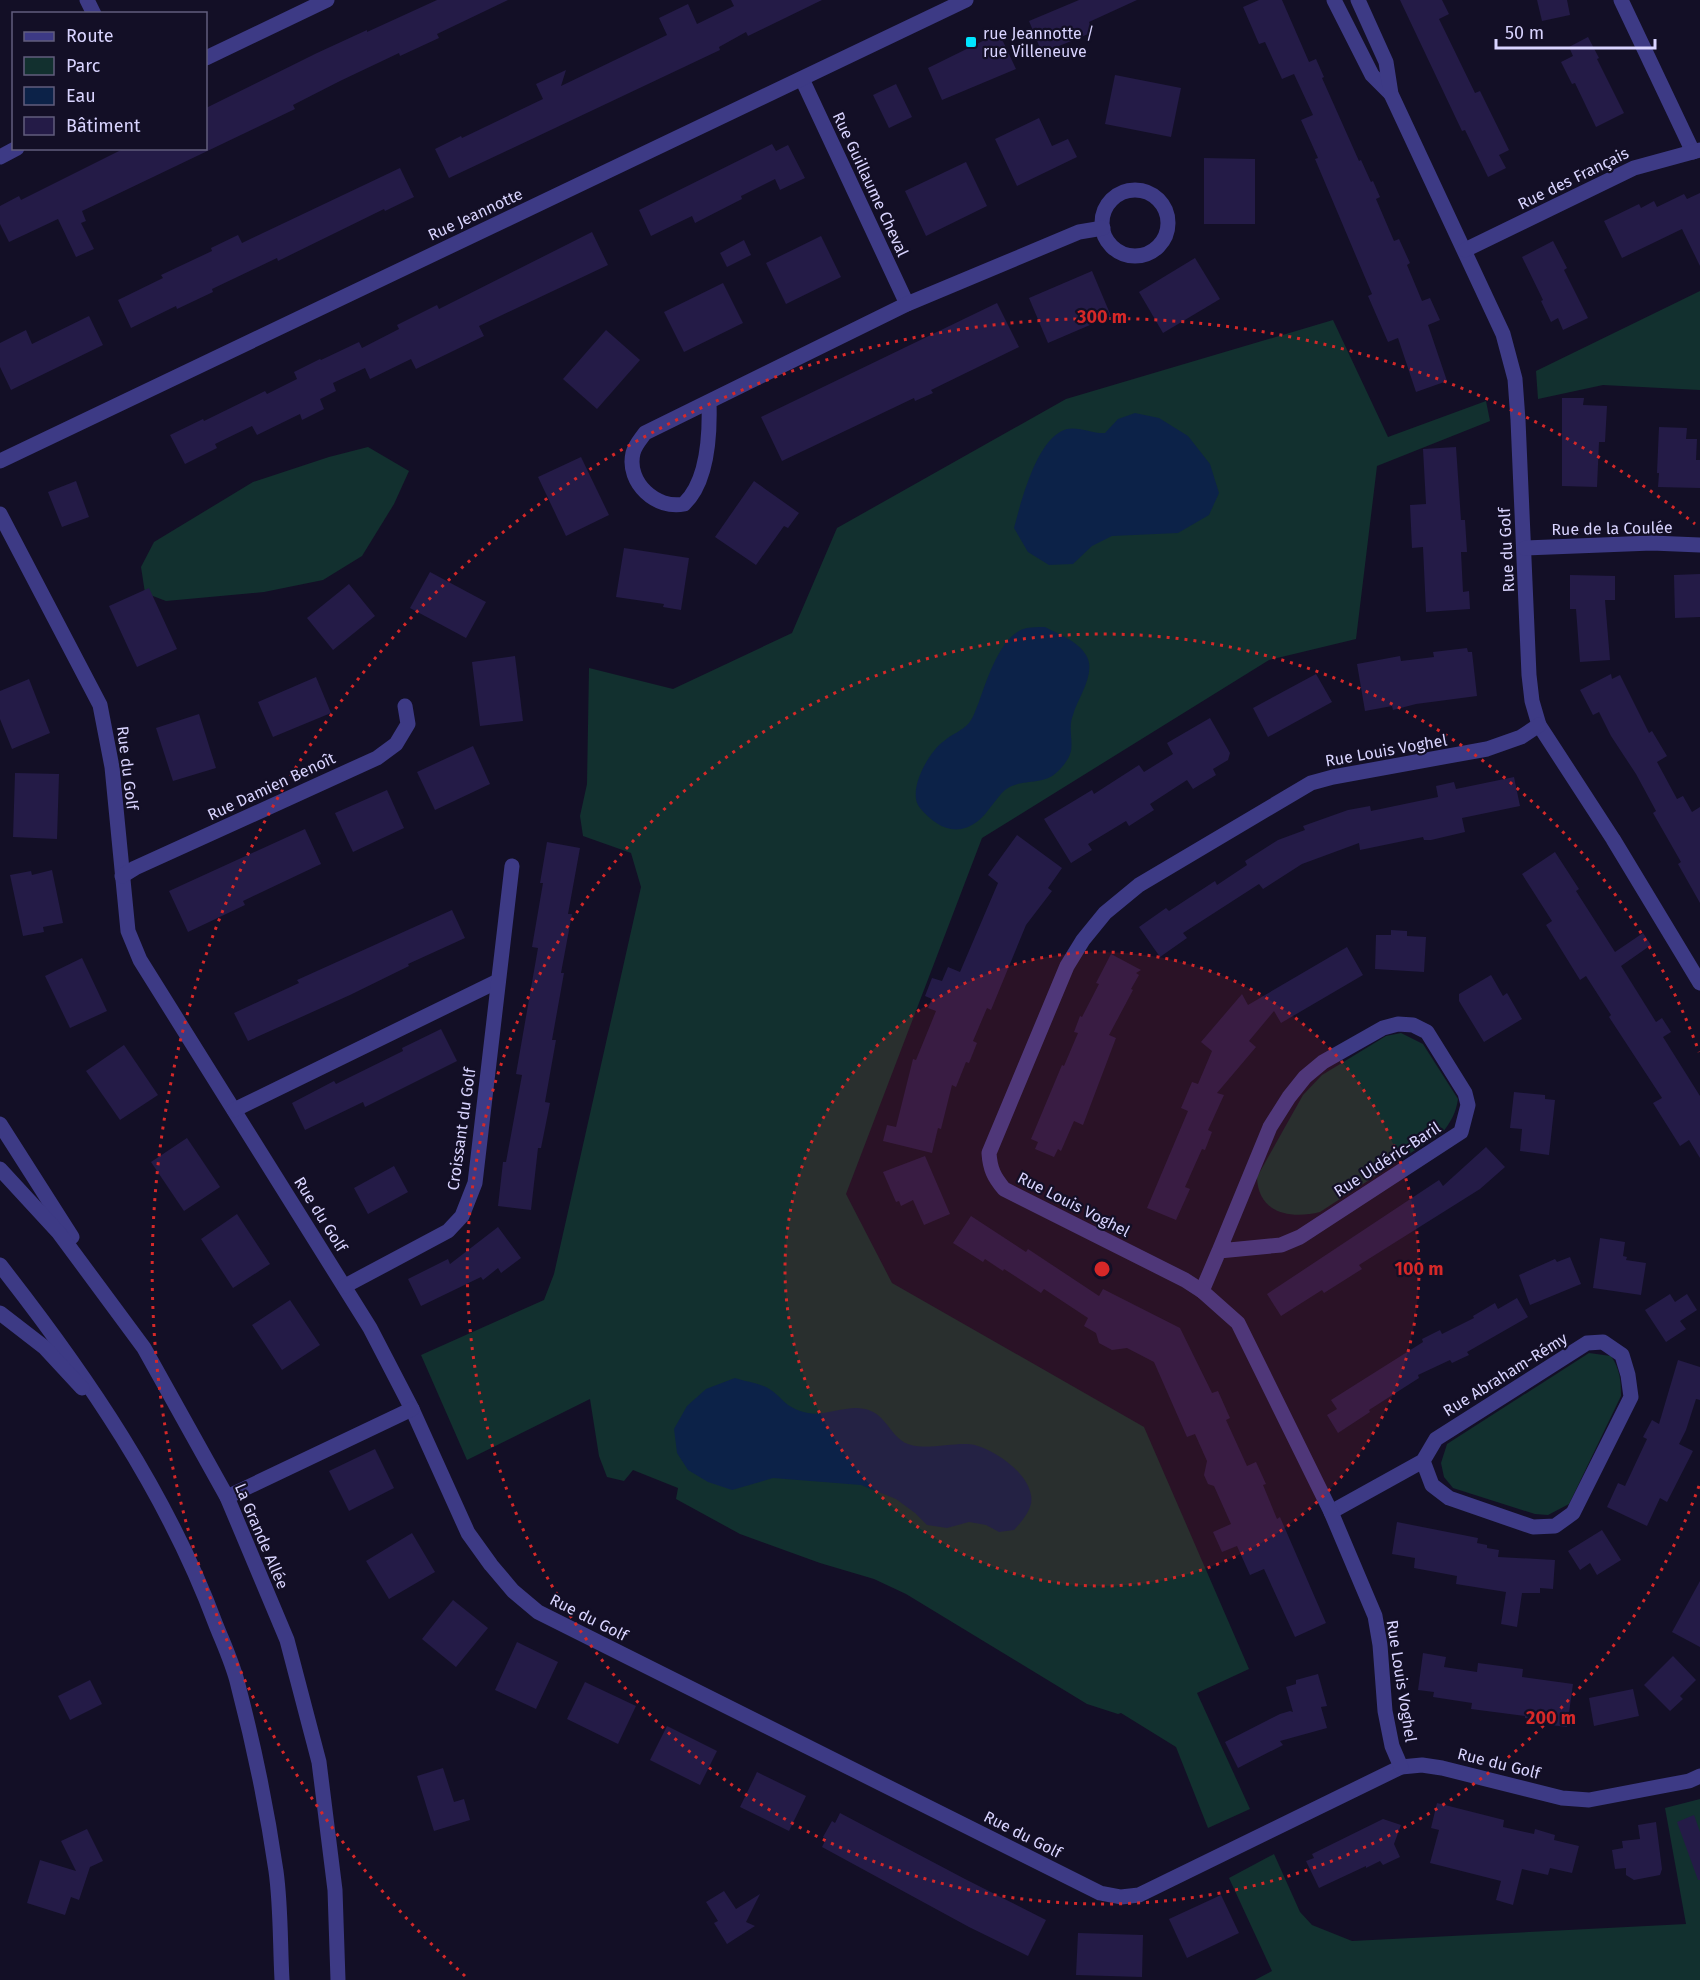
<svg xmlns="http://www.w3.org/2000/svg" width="1700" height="1980" viewBox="0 0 1700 1980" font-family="'Fira Sans',sans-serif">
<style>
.green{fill:#12302f}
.water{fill:#0c2248}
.building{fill:#241b47}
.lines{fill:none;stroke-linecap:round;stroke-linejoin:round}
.minor{stroke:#3d3a85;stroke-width:15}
.tertiary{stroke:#3d3a85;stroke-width:15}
.ring{fill:none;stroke:#d62828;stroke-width:3;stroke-dasharray:3 6}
.poi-dot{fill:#00e5ff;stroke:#130f26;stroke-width:2}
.labels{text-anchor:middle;stroke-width:4.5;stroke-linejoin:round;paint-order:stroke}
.poi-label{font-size:16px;fill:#d9d4ff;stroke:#130f26;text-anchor:start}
.street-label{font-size:16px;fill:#d9d4ff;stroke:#130f26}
.centre{fill:#d62828;stroke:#130f26;stroke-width:3}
.ring-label{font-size:18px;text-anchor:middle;font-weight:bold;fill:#d62828;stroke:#130f26;stroke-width:4.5;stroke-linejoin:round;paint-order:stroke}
</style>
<rect width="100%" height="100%" fill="#130f26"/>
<g class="green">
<path d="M1700,291V390L1603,385L1538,399L1536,371Z"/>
<path d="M1333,320L1388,437L1486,401L1490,421L1377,466L1356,639L1269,660L982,838L846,1194L892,1283L1144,1427L1249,1669L1197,1693L1250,1809L1208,1828L1176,1747L1121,1713L1118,1714L1087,1704L906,1594L874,1579L820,1563L740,1534L676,1499L678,1488L633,1470L624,1481L607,1477L599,1456L590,1399L467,1460L421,1355L544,1300L554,1274L641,887L631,853L583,836L580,816L587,784L589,668L673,689L792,633L837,528L1066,399Z"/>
<path d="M368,447L409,471L394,504L362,556L323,580L264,592L166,601L145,593L141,567L154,542L253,482L329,457Z"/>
<path d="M1401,1033L1423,1044L1458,1099C1456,1113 1451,1121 1443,1132L1320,1212C1291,1219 1258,1214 1257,1177L1303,1095L1322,1075L1386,1036Z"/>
<path d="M1589,1353L1611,1356C1620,1369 1621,1381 1621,1396L1569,1504L1548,1515L1535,1514L1453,1488L1444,1477L1441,1463L1447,1444Z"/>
<path d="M1700,1799V1980H1255L1272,1971L1229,1878L1274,1854L1300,1912L1312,1925L1352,1941L1686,1924L1665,1808Z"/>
</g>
<g class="water">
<path d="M1135,413L1159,418L1188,436L1210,464L1219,493L1209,515L1178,533L1112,536L1092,546L1073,564L1049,565L1028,552L1014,528C1021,502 1035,446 1060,432C1073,423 1091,434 1105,433L1118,419Z"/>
<path d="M1045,627C1058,634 1078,641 1086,655C1097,673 1078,697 1073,715C1068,727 1073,739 1071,751C1069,759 1063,767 1056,773C1042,786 1020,778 1005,790C995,799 989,812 978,821C956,838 936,827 920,808C906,792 929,751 944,741C952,734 962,731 969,723C974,717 976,708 979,702C987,680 1001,633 1027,628C1032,627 1039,627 1045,627Z"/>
<path d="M735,1378C744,1381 757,1383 766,1387C783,1396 783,1408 808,1413C827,1417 851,1402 871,1411C888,1418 892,1440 911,1445C930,1450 959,1441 975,1445C996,1451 1027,1472 1031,1495C1034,1508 1022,1521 1014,1530L999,1532L986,1525L969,1522L947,1528L927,1525L915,1513L896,1499L861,1485L773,1478L732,1490L708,1482L688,1470L677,1453L674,1429L687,1406L706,1389Z"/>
</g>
<g class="building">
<path d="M437,0H508L437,34L439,38L400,56L399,53L340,81L293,105L295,109L82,211L86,221L81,223L94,249L76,257L58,219L9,242L0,224V206L19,196L21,200L125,148H206V108L317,53L367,30V32Z"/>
<path d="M731,0H822L748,36L746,32L719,47L720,50L449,178L435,149L461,136L462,138L543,99L536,84L566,70L561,86L667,35L659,18L688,4L697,24L734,6Z"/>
<path d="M1079,0H1137L1089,22L1093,32L1042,53L1029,21Z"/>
<path d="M1259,0H1282L1309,62L1316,59L1324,77L1322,78L1359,161L1361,160L1371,182L1373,181L1380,197L1376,199L1394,241L1399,239L1410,263L1407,265L1422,301L1430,298L1440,320L1428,325L1447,381L1416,392L1398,338L1388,342L1368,296L1372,294L1315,159L1318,158L1301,120L1313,115L1294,74L1282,79L1265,42L1259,44L1243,7Z"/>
<path d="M1400,0H1442L1449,14L1439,19L1475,93L1480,91L1509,150L1499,155L1506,168L1488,177L1465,130L1462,131Z"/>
<path d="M1537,0H1567L1570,15L1542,21Z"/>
<path d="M999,33L1016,69L942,100L928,68Z"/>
<path d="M1588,37L1599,58L1597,59L1624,113L1596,127L1575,83L1572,84L1561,62L1573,56L1569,47Z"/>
<path d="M1115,75L1181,88L1171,137L1105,124Z"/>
<path d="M896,84L912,117L889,128L873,95Z"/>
<path d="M1039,118L1052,146L1068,139L1077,157L1017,186L995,139Z"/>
<path d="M772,144L776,151L788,145L805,178L780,190L775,179L741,196L742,199L695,223L692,216L651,236L639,210Z"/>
<path d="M1204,158L1255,159V224H1204Z"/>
<path d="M966,162L987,206L926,236L905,191Z"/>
<path d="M400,168L414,197L385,211L384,209L278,261L277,258L212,289L213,292L177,309L176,306L131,328L118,300L163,278L161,275L212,251L211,248L238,235L242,243Z"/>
<path d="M1700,193V266L1682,229L1622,258L1604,221L1639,204L1641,208L1654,201L1657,207L1684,194L1687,199Z"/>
<path d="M592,232L608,265L479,326L484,336L416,369L411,359L370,379L365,368L333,383L336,391L320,399L324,409L302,420L300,414L257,435L252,426L215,444L217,448L185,464L170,435L203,419L204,421L265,391L267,394L297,379L294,372L320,359L321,360L359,342L362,348L399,329L397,325L437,305L439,309Z"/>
<path d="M821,236L841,277L786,304L766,263Z"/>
<path d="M744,240L751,255L727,267L720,253Z"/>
<path d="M1553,241L1567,268L1564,270L1588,318L1563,330L1558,318L1551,322L1541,301L1543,300L1522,257Z"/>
<path d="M1195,258L1220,299L1163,333L1139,292Z"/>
<path d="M1092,271L1111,316L1048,343L1029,298Z"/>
<path d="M723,283L743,323L684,352L664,312Z"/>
<path d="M997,303L1019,347L931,390L933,393L915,401L914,398L782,461L761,417Z"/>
<path d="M89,316L103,345L11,390L0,367V343L26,330L32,344Z"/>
<path d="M606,330L640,360L597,409L563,379Z"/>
<path d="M1562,398H1584L1583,405L1607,406L1605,442H1599L1597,487L1562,486Z"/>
<path d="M1659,427L1687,428L1686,439H1697L1696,460H1700V488L1658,487L1659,473H1657Z"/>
<path d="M1456,447L1461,520H1465L1467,552H1461L1463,592L1469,591L1470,609L1426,612L1423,547L1412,548L1410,505L1426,504L1423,449Z"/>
<path d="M581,457L609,515L566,536L538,477Z"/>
<path d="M76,481L89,517L62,527L48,492Z"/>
<path d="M754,481L799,513L788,528L784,526L756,565L715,537Z"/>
<path d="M624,548L689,558L681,610L663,607L664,604L616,597Z"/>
<path d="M430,572L486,602L466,638L410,608Z"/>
<path d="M1700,574V617L1675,618L1674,575Z"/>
<path d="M1570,575L1615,576V600H1605L1610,660L1580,662L1576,609H1570Z"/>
<path d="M349,584L375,616L333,650L307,618Z"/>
<path d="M149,588L177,649L137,667L109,606Z"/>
<path d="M1467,648L1468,652H1472L1477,696L1416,704L1393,710L1392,706L1365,711L1357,664L1400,656L1401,661L1434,657L1433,652Z"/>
<path d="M515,656L523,721L480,726L472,662Z"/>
<path d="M1316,674L1332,702L1268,737L1253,708Z"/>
<path d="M1611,674L1612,679L1620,675L1649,733L1652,731L1667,756L1657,762L1677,799L1683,796L1692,812L1700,807V903L1678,864L1681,862L1653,813L1656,811L1636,774L1611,736L1599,712L1593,715L1580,690Z"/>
<path d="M316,677L331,713L273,737L258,702Z"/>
<path d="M29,679L50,733L12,749L0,719V691Z"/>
<path d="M199,714L216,768L173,781L156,728Z"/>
<path d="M1210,718L1230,753L1228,760L1213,769L1216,775L1193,789L1187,780L1150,804L1154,810L1129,826L1126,821L1088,844L1092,850L1071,863L1044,819L1092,790L1094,794L1139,765L1144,772L1173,754L1167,743Z"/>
<path d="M473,746L490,784L435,810L417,772Z"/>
<path d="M15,773L59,774L57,839L13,837Z"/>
<path d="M1514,777L1520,806L1462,818L1465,832L1431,840H1424L1423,837L1360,850L1359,843L1302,864L1263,889L1259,884L1183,933L1187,938L1160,957L1139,927L1166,908L1169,911L1215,881L1217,885L1247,865L1245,861L1278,840L1305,830L1303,826L1348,810L1370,806L1371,811L1438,797L1436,786L1454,782L1456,789Z"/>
<path d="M387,790L404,828L353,852L335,813Z"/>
<path d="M305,829L321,864L243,901L245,905L188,932L169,891Z"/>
<path d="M1017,835L1062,868L1048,888L1052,891L1026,925L991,1010L987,1008L973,1041L977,1043L969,1063L966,1062L956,1087L952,1085L941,1129L938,1128L932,1153L883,1141L887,1125L896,1127L913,1059L916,1060L936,1011L928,1008L932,999L925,996L932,978L942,981L948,967L960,972L998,883L988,875Z"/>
<path d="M547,842L580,848L568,914H572L561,973H564L552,1040H556L545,1102L550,1103L541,1148H538L531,1210L498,1206L503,1162H506L522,1075L516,1074L538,948L532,947L543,883H540Z"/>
<path d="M1555,852L1579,889L1576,891L1615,952L1643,933L1651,945L1621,966L1656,1022L1662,1018L1671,1032L1663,1037L1700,1096V1158L1689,1140L1680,1146L1653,1103L1662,1098L1609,1017L1611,1015L1586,976L1580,980L1546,925L1552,921L1522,874Z"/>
<path d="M52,870L63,923L43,927L44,932L23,936L10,875L31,871L32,875Z"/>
<path d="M452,910L465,938L408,964L409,966L350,995L248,1041L234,1013L299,983L297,980Z"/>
<path d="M1391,930L1407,931V936L1426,937L1424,972L1375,969L1376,935H1391Z"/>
<path d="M1347,947L1363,975L1281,1023L1274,1011L1249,1041L1256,1047L1217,1093L1224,1095L1208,1130L1212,1132L1205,1150L1202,1149L1185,1187L1190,1189L1176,1220L1147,1208L1188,1111L1181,1108L1192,1082L1198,1084L1212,1051L1201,1042L1242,994L1248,1005Z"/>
<path d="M1111,954L1141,970L1136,973L1139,975L1131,989L1133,990L1109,1035L1116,1038L1083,1125L1074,1121L1061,1151L1058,1149L1054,1157L1035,1149L1038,1142L1031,1139L1062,1065L1064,1066L1078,1033L1074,1032L1080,1016L1082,1017L1099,984L1096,983Z"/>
<path d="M82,958L107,1011L70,1028L45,976Z"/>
<path d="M1491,975L1503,996L1507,993L1522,1019L1484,1042L1459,1001V994Z"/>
<path d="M441,1029L457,1061L365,1107L363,1102L305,1130L292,1103L334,1081L336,1084L403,1051L402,1048Z"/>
<path d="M124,1045L158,1095L120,1120L86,1071Z"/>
<path d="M1514,1092L1545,1095V1099L1555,1100L1549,1155L1520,1151L1522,1129L1510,1128Z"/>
<path d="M187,1138L220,1187L184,1211L151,1162Z"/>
<path d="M1486,1147L1505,1167L1480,1189L1359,1265L1362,1269L1324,1293L1322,1290L1281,1316L1267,1294L1439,1180L1443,1186Z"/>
<path d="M925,1156L950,1214L924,1225L913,1200L901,1206L899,1201L896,1202L883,1172Z"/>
<path d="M394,1166L408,1192L368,1214L354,1188Z"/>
<path d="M237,1214L270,1264L233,1288L201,1239Z"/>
<path d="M971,1216L1026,1252L1028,1249L1099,1296L1103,1289L1180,1328L1212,1393L1218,1391L1230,1418L1226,1420L1247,1466L1256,1462L1266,1484L1263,1485L1277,1519L1280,1517L1326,1623L1295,1637L1264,1569L1250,1575L1237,1546L1222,1552L1213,1532L1231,1524L1214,1486L1208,1484L1204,1475L1207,1461L1195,1434L1187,1437L1154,1362L1127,1348L1112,1350L1099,1343L1096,1333L1084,1326L1088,1318L1044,1289L1041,1293L1004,1269L1003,1271L985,1259L983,1262L953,1243Z"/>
<path d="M498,1227L521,1258L501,1273L498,1268L483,1280L481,1277L421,1306L408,1279L448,1259L450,1264Z"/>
<path d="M1600,1238L1625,1242L1623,1256L1627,1257L1626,1260L1646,1263L1641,1295L1593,1288Z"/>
<path d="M1570,1257L1581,1284L1530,1305L1519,1275L1555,1259L1557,1262Z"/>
<path d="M1670,1294L1675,1302L1687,1294L1697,1310L1680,1321L1686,1329L1666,1342L1645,1310Z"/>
<path d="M1517,1298L1528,1317L1467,1352L1469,1355L1452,1363L1450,1360L1418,1375L1419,1378L1369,1410L1370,1412L1338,1433L1327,1415L1337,1409L1331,1400L1423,1342L1422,1339L1440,1330L1442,1334L1474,1318L1473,1316L1495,1303L1498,1309Z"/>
<path d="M290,1300L320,1345L282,1370L252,1325Z"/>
<path d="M1678,1360L1700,1367V1400L1696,1399L1686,1430L1679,1444L1693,1451L1667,1502L1660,1498L1647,1526L1607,1507L1618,1483L1625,1486L1647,1439L1643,1437L1652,1420L1659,1424Z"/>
<path d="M375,1449L394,1488L349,1511L329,1471Z"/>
<path d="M1397,1522L1478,1538L1477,1543L1487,1545V1548L1499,1550L1498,1557L1555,1560L1553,1589L1540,1588V1593H1522L1517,1627L1501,1624L1506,1592L1456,1584L1457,1576L1414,1568L1415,1558L1392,1554Z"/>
<path d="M1602,1530L1621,1560L1597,1575L1590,1563L1580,1570L1568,1551Z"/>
<path d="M412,1533L435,1572L389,1599L366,1561Z"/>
<path d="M1700,1581V1647L1672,1632Z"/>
<path d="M453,1600L488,1628L456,1667L422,1639Z"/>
<path d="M517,1642L558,1662L536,1709L495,1690Z"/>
<path d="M1423,1653L1446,1657L1444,1667L1477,1672L1478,1663L1523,1669L1522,1677L1573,1684L1567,1727L1551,1725V1722L1525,1718V1716L1471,1709L1472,1703L1433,1697L1434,1692L1418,1690Z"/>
<path d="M1673,1656L1696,1680L1680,1696L1683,1699L1670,1711L1644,1685Z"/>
<path d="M1318,1674L1327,1706L1321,1707L1327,1728L1280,1741L1283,1745L1238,1768L1225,1742L1280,1714L1290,1711L1293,1712L1286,1687L1296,1684V1680Z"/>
<path d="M90,1680L102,1704L70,1720L58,1696Z"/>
<path d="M585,1682L636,1706L618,1744L567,1719Z"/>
<path d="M1633,1689L1639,1716L1594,1726L1589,1698Z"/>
<path d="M667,1726L717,1751L700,1785L650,1760Z"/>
<path d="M443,1768L454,1802L464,1799L470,1820L434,1831L417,1776Z"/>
<path d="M757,1772L806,1796L789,1831L740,1807Z"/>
<path d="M1437,1803L1504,1820L1503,1827L1534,1834L1535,1829L1555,1835L1554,1840L1579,1846L1572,1873L1550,1868L1548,1875L1522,1869L1513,1905L1496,1900L1501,1881L1430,1863L1439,1830L1431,1828Z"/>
<path d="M840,1813L965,1879L1046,1920L1028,1956L969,1927L822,1847L826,1839L823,1837L832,1821L835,1823Z"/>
<path d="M1694,1815L1700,1832V1880H1698L1677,1822Z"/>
<path d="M1383,1819L1401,1825L1394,1844L1400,1857L1383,1865L1380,1861L1366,1868V1866L1319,1888L1306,1861L1314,1858L1312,1854Z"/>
<path d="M1656,1822L1662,1869L1660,1875L1634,1880L1626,1875V1868L1615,1869L1612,1850L1623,1848L1622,1841L1640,1839L1638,1825Z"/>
<path d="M87,1829L103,1861L90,1867L79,1900L71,1897L65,1915L27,1903L40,1860L76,1871L61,1841Z"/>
<path d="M724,1891L736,1909L760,1894L746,1922L755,1926L727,1944L714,1923L718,1921L706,1902Z"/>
<path d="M1221,1895L1239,1933L1187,1958L1169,1919Z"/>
<path d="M1078,1933L1143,1935L1142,1977L1076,1975Z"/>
</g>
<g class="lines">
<g class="minor">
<path d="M87,0L94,14"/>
<path d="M1334,0L1372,75L1391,94"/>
<path d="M1358,0L1386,62L1391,94L1503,334L1515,379L1518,420L1529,675L1532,701L1539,725L1613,839L1700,983"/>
<path d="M1621,0L1693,152"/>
<path d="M206,58L327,0"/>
<path d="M802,79L907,304"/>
<path d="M0,157L17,148"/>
<circle cx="1135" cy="223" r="33"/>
<path d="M1465,250L1634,168L1700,150"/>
<path d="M709,402C710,433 708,481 684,504C657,510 626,483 633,453C635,445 640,440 645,433L907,304L1079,232L1103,228"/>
<path d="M0,461L966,0"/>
<path d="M0,514L100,705L112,767L128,931L140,960L370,1328L412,1409L468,1533L491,1565L513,1591L538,1612L1100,1893L1121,1897L1139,1895L1401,1767L1422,1765L1442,1768L1562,1798L1589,1800L1689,1781L1700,1776"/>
<path d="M1525,548L1652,543L1700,545"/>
<path d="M122,876L135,868L377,758L396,744L408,724L405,706"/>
<path d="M234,1110L498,981"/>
<path d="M345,1286L448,1231L462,1216L475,1183L512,866"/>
<path d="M1202,1291L1219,1251L1281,1245L1300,1237L1461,1132L1468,1105L1465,1093L1427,1032L1413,1025L1398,1024L1383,1028L1323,1062L1305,1077L1289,1097L1270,1127L1219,1251"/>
<path d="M227,1497L412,1409"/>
<path d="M1331,1512L1423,1461L1432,1485L1449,1498L1533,1527L1555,1526L1573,1513L1631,1397L1628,1375L1622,1355L1603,1342L1587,1343L1436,1439L1423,1461"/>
<path d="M1401,1767L1392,1746L1385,1711L1380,1645L1375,1616L1331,1512L1238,1323L1202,1291L1185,1280L1004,1189C994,1177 990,1169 989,1153L1067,966L1083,940L1105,913L1139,885L1311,783L1333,777L1487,749L1521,737L1539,725"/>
</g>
<g class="tertiary">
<path d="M0,1124L72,1237"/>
<path d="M0,1169L59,1233L144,1348L227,1497L287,1640L319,1762L335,1890L338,1980"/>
<path d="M0,1265C87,1376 167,1493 216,1625C224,1645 233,1664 238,1685C254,1746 267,1809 276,1871C281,1907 280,1944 282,1980"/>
<path d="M0,1313L44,1347L82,1388"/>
</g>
</g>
<circle cx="1102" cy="1269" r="317" fill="#d62828" fill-opacity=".12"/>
<g class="ring">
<circle cx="1102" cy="1269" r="317"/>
<path d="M1699 1486A635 635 0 1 1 1699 1052"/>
<path d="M465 1976A952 952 0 0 1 1695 524"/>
</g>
<rect class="poi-dot" x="965" y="36" width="12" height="12" rx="3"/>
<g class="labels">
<g class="poi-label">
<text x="983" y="39">rue Jeannotte /<tspan x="983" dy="18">rue Villeneuve</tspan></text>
</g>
<g class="street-label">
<text transform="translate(1573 178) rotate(-26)" y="6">Rue des Français</text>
<text transform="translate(871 184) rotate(65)" y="6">Rue Guillaume Cheval</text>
<text transform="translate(475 214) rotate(-25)" y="6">Rue Jeannotte</text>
<text transform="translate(1612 528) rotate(-1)" y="6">Rue de la Coulée</text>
<text transform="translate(1506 550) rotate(-93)" y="6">Rue du Golf</text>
<text transform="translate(1386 750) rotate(-10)" y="6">Rue Louis Voghel</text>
<text transform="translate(128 768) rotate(83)" y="6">Rue du Golf</text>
<text transform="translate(271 786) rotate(-25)" y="6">Rue Damien Benoît</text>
<text transform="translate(461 1129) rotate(-82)" y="6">Croissant du Golf</text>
<text transform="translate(1387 1159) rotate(-33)" y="6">Rue Uldéric-Baril</text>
<text transform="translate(1074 1204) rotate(27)" y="6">Rue Louis Voghel</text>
<text transform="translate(321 1214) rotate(58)" y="6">Rue du Golf</text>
<text transform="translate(1505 1374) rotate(-32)" y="6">Rue Abraham-Rémy</text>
<text transform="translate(262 1536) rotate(67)" y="6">La Grande Allée</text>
<text transform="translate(589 1617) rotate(27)" y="6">Rue du Golf</text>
<text transform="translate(1402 1681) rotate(81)" y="6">Rue Louis Voghel</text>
<text transform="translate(1499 1763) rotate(14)" y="6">Rue du Golf</text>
<text transform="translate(1023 1834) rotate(27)" y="6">Rue du Golf</text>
</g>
</g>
<circle cx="1102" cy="1269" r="9" class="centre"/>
<g class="ring-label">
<text x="1102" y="323">300 m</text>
<text x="1419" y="1275">100 m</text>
<text x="1551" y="1724">200 m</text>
</g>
<rect x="12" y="12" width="195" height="138" fill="#130f26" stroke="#625e7d" stroke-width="1.5"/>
<rect x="24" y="32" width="30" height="9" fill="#3d3a85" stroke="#625e7d" stroke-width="1.5"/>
<text x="66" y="42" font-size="18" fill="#d9d4ff">Route</text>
<rect x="24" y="57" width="30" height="18" fill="#12302f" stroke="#625e7d" stroke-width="1.5"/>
<text x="66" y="72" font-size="18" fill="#d9d4ff">Parc</text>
<rect x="24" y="87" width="30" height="18" fill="#0c2248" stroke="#625e7d" stroke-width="1.5"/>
<text x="66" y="102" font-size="18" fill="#d9d4ff">Eau</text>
<rect x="24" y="117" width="30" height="18" fill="#241b47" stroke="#625e7d" stroke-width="1.5"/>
<text x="66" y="132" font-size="18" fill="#d9d4ff">Bâtiment</text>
<path d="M1496 39v9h159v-9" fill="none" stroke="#d9d4ff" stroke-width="3"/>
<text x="1505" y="39" font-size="18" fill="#d9d4ff" stroke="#130f26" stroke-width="4.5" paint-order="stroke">50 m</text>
</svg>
